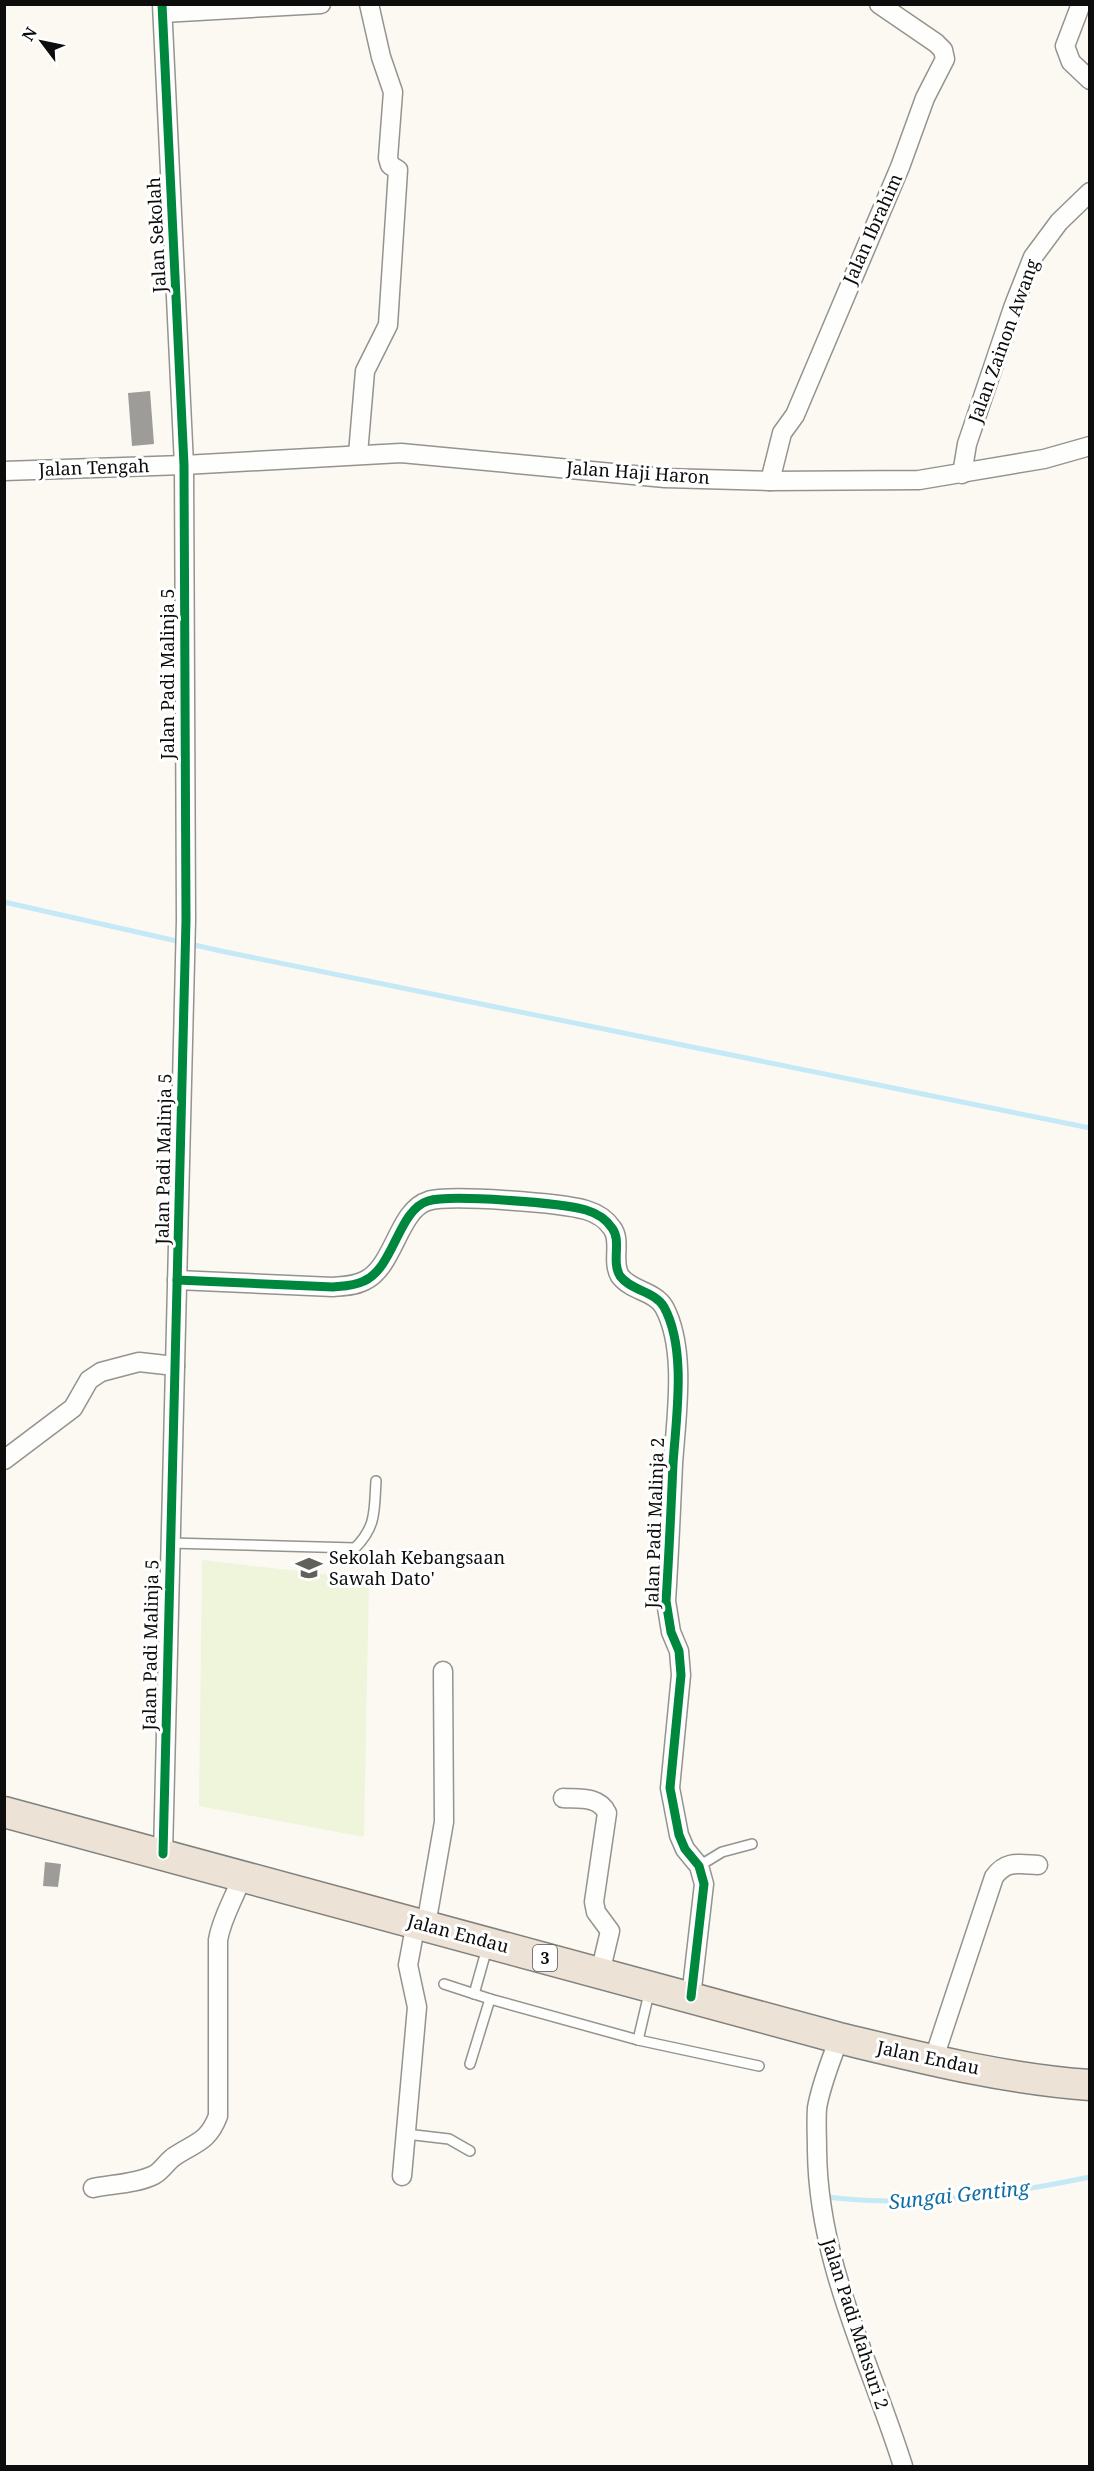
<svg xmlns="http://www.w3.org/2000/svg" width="1094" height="2471" viewBox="0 0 1094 2471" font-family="'Noto Serif',serif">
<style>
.pitch{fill:#eff5db}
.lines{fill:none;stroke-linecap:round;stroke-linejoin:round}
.stream{stroke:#c6e9f7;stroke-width:5}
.building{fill:#9e9c98}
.service-casing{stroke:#949390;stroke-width:12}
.minor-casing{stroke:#949390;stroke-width:21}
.trunk-casing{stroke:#81817d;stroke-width:33}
.service{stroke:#fefefd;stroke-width:9}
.minor{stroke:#fefefd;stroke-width:18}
.trunk{stroke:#ece2d6;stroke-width:30}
.cycleway-casing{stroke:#fff;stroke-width:13}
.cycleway{stroke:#00873e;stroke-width:9}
.labels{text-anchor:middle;stroke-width:6;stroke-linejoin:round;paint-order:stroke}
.shield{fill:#fff;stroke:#565656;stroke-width:1.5}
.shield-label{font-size:16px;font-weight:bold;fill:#0d0d0d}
.street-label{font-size:18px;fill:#0d0d0d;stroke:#fff}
.poi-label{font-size:18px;fill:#0d0d0d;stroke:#fff;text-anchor:start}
.water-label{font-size:20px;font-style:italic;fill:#116ea5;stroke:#fff}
</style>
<rect width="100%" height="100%" fill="#fbf9f2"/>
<path class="pitch" d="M202,1560L369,1579L364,1837L199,1806Z"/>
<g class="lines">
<g class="stream">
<path d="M4,902L221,951L1090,1128"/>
<path d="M827,2197C915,2208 1003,2195 1090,2177"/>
</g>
</g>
<g class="building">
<path d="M150,391L154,444L132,446L128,393Z"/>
<path d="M45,1862L61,1864L58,1887L43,1886Z"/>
</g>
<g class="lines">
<g class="service-casing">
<g id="service">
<path d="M170,1543L355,1548C377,1526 374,1510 376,1481"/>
<path d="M699,1866L722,1852L752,1844"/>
<path d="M444,1984L490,1999L470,2064"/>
<path d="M474,1994L487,1948"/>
<path d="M490,1999L638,2040L759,2066"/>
<path d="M638,2040L650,1989"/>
<path d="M406,2134L449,2139L470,2151"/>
</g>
</g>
<g class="minor-casing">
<g id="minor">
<path d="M162,4L184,465L186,920L163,1854"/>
<path d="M1081,4L1065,46L1071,62L1090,80"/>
<path d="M163,13L321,4"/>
<path d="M358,454L365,371L388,325L398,170L390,165L388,158L393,92L381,57L369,4"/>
<path d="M4,471L184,465L401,453L665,478L770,481L919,480L1044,459L1090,446"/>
<path d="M962,474L967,444L1014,305L1033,257L1059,222L1090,192"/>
<path d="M770,481L782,433L795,415L900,167L925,98L945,59L943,50L936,43L879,4"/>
<path d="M177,1280L333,1287C344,1286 354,1286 364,1281C394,1268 398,1210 428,1201C450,1194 562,1203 586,1210C596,1213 606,1219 612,1228C622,1241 611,1261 620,1276C631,1291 655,1291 664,1307C687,1349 676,1418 673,1464C671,1510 669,1555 666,1601L671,1632L679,1651L681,1675L670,1788L679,1835L685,1849L699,1866L704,1884L691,1997"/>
<path d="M4,1460L73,1408L89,1380L101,1372L139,1362L175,1366"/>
<path d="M563,1798C579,1799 599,1796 607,1813L594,1902L596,1912L610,1931L600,1973"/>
<path d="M426,1925L444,1822L443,1671"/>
<path d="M839,2038C831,2061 821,2084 817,2108C816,2122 817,2136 817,2150C818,2263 870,2361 903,2466"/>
<path d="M933,2061L994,1877C1006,1860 1019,1864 1038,1865"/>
<path d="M402,2176L417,2007L408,1965L416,1922"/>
<path d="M93,2188C112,2184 136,2184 154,2175C162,2171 167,2161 175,2156C196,2142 208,2142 218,2116V1940C222,1916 235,1898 242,1876"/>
</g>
</g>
<g class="trunk-casing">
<path id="trunk" d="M4,1812L839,2038C922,2058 1004,2079 1090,2085"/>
</g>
<use href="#service" class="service"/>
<use href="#minor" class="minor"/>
<use href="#trunk" class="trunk"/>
<g class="cycleway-casing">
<g id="cycleway">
<path d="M162,4L184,465L186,920L163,1854"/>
<path d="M177,1280L333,1287C344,1286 354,1286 364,1281C394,1268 398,1210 428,1201C450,1194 562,1203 586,1210C596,1213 606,1219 612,1228C622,1241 611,1261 620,1276C631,1291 655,1291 664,1307C687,1349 676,1418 673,1464C671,1510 669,1555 666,1601L671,1632L679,1651L681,1675L670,1788L679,1835L685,1849L699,1866L704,1884L691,1997"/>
</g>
</g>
<use href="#cycleway" class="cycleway"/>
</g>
<defs>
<g id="school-bare" transform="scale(2.07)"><path d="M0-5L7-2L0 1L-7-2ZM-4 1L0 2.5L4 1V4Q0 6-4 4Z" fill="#60605d" stroke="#fff" stroke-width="2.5" paint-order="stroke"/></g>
</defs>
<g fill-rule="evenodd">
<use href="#school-bare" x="309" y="1568"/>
</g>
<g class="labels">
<rect class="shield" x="533" y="1945" width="24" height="26" rx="4.5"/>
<g class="shield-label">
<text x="545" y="1964">3</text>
</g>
<g class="street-label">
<text transform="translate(873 229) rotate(-66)" y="6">Jalan Ibrahim</text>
<text transform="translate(157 235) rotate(-93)" y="6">Jalan Sekolah</text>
<text transform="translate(1004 341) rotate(-70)" y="6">Jalan Zainon Awang</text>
<text transform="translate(94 468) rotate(-2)" y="6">Jalan Tengah</text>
<text transform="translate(638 473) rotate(4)" y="6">Jalan Haji Haron</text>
<text transform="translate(168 674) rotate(-90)" y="6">Jalan Padi Malinja 5</text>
<text transform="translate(164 1159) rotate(-89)" y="6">Jalan Padi Malinja 5</text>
<text transform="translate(655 1523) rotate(-88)" y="6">Jalan Padi Malinja 2</text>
<text transform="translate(151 1645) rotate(-89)" y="6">Jalan Padi Malinja 5</text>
<text transform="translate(458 1934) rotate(15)" y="6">Jalan Endau</text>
<text transform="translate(928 2058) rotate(12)" y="6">Jalan Endau</text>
<text transform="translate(855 2324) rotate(72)" y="6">Jalan Padi Mahsuri 2</text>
</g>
<g class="poi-label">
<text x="329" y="1564">Sekolah Kebangsaan<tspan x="329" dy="21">Sawah Dato'</tspan></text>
</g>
<g class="water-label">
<text transform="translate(959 2195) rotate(-6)" y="7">Sungai Genting</text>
</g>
</g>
<rect width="1094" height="2471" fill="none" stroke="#0d0d0d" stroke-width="12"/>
<g transform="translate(42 42) rotate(302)" stroke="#ffffff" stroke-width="4.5" paint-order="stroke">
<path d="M0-4.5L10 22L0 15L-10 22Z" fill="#0d0d0d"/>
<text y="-9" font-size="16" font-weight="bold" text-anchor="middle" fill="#0d0d0d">N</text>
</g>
</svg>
